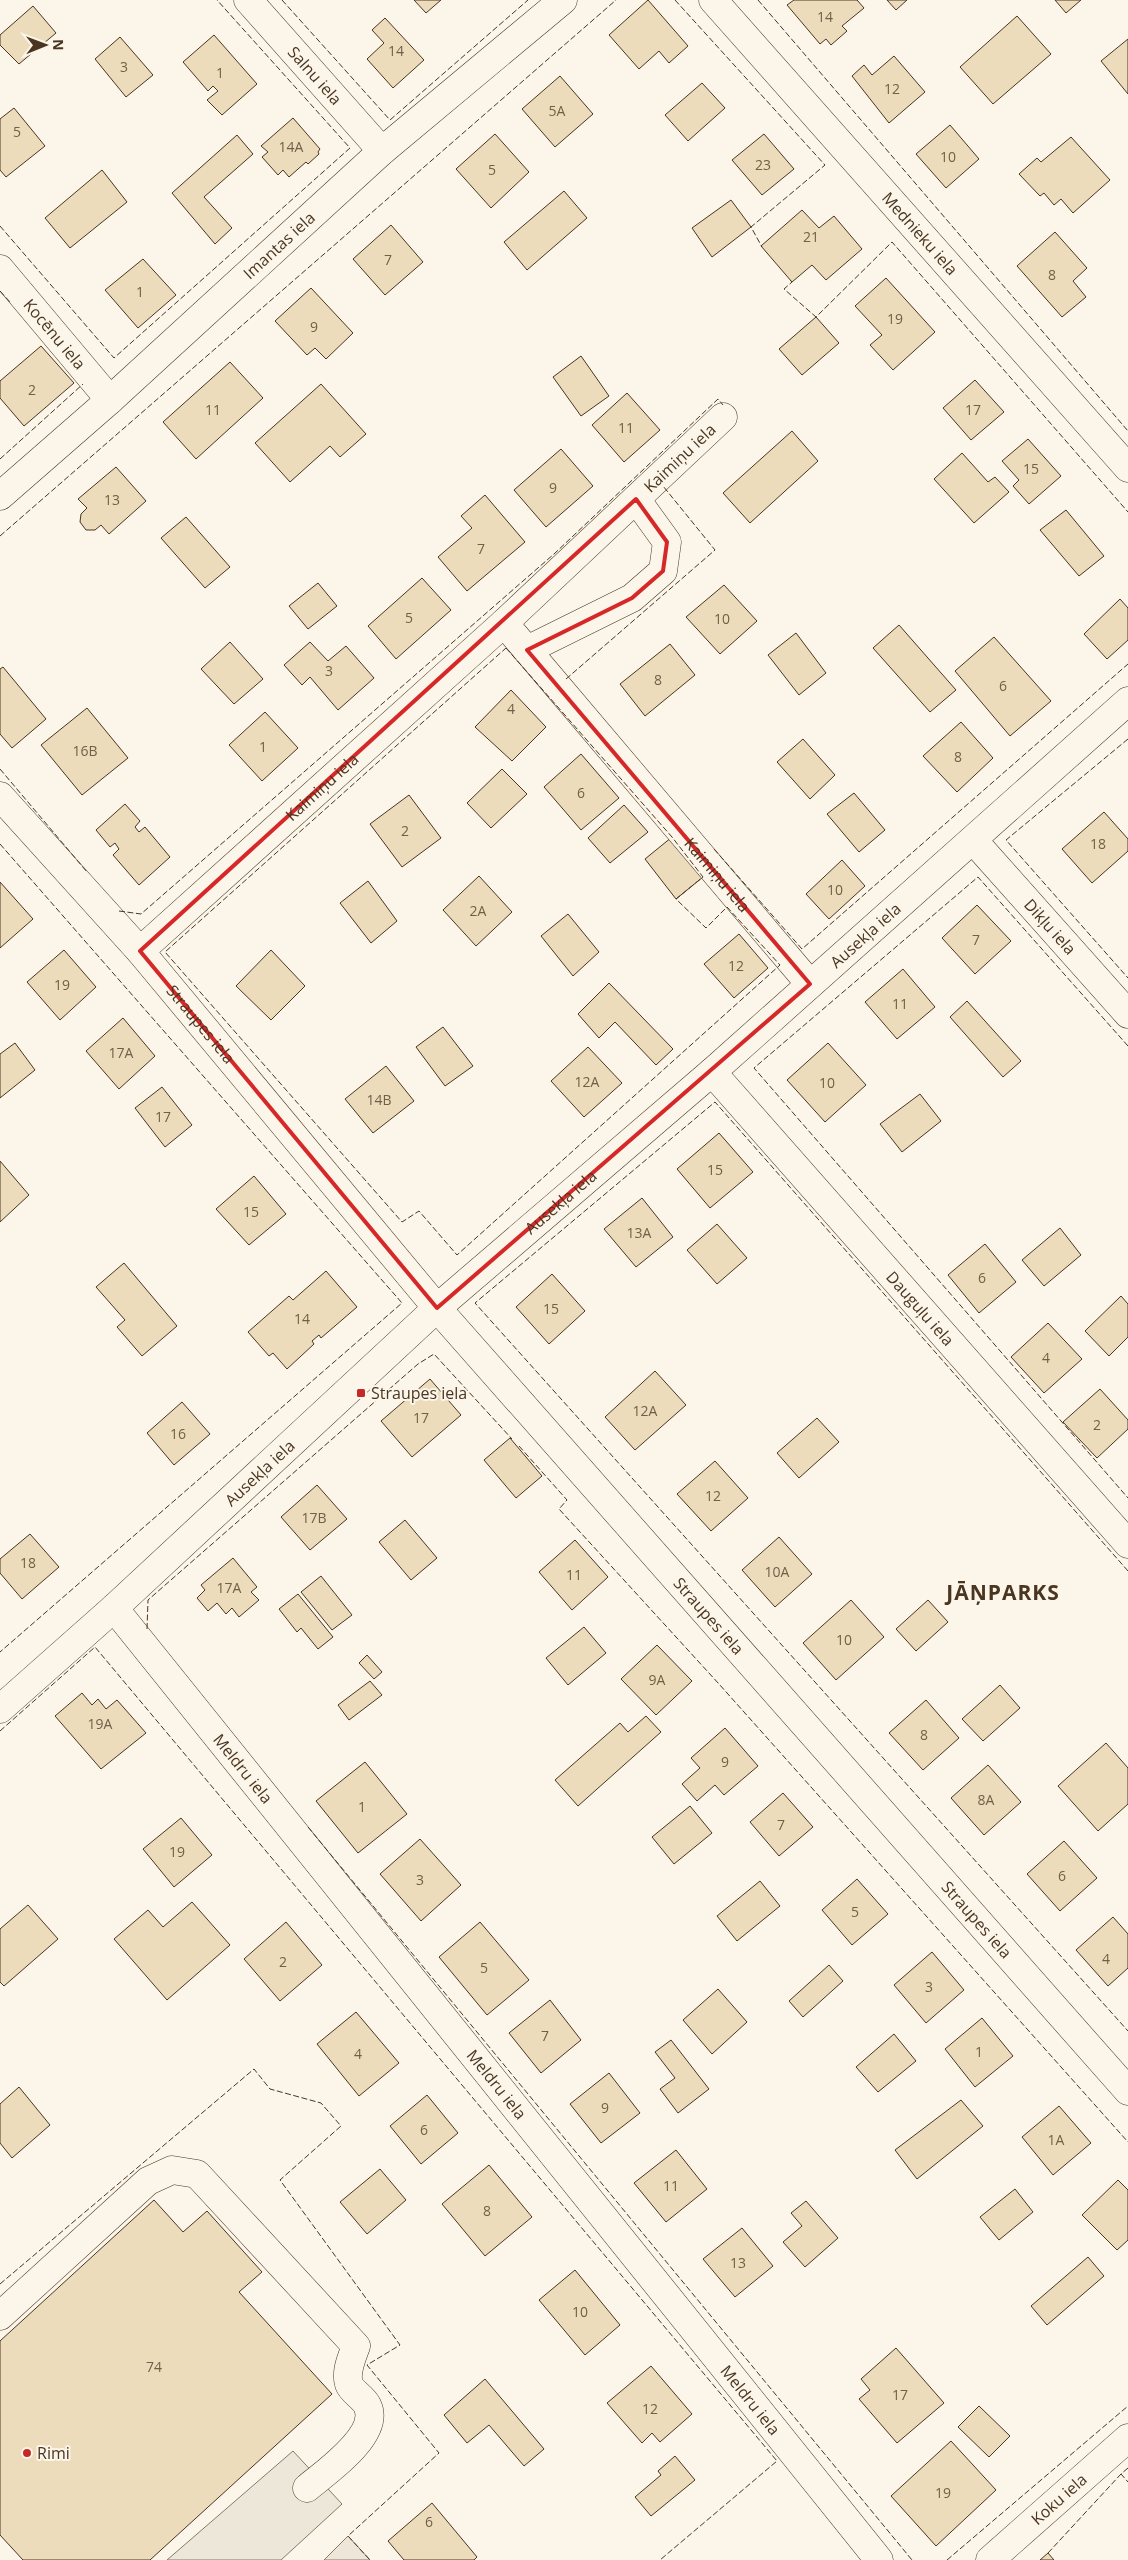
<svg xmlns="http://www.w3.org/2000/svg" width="1128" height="2560" viewBox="0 0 1128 2560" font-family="'Open Sans',sans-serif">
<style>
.green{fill:#ede6d9;stroke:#887966}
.parking{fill:#ede7d9;stroke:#887966}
.building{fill:#ecdcbc;stroke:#4a3520}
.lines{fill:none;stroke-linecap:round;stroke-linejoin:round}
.minor-casing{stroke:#4a3520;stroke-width:29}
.minor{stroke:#fbf6e9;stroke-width:28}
.fence{stroke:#4a3520;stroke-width:1;stroke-dasharray:6 2.5;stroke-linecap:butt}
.marked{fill:none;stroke:#d62828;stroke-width:4;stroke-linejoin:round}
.poi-dot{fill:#c62828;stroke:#fbf6e9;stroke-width:2}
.labels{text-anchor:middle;stroke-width:4;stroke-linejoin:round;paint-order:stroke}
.number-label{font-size:14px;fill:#725f47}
.street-label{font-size:16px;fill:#4a3520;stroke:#fbf6e9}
.poi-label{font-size:16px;fill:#4a3520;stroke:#fbf6e9;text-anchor:start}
.district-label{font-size:21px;font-weight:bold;letter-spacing:1px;fill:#4a3520;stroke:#fbf6e9}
</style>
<rect width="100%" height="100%" fill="#fbf6e9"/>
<path class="green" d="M348,2536L370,2560H324Z"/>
<path class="parking" d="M293,2451L342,2504L281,2560H167Z"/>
<g class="building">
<path d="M414,0H441L426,13Z"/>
<path d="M648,0L688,46L669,63L659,51L639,69L609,35Z"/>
<path d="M794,0H857L864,8L842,26L847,31L831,45L826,39L820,44L787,5Z"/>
<path d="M887,0H907L896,10Z"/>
<path d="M1055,0H1081L1066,13Z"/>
<path d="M33,6L56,33L19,64L0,45V35Z"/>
<path d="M1017,16L1051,54L993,104L960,67Z"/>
<path d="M385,18L424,60L393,88L367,59L384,43L372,30Z"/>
<path d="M214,35L257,84L222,115L207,100L218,91L213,86L208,91L183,62Z"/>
<path d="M120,37L153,75L126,97L95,59Z"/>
<path d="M1128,39V94L1101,61Z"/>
<path d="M894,56L925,92L889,123L852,76L864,65L872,75Z"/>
<path d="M560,76L593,114L555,147L522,109Z"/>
<path d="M702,83L725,108L688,141L665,115Z"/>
<path d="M14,108L45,146L6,177L0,170V119Z"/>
<path d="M293,118L320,149L318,152L319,154L308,164L306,162L289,177L283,170L278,175L262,157L268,152L261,146Z"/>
<path d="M950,125L979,159L946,188L916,154Z"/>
<path d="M495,134L529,172L491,208L456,169Z"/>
<path d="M764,134L794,169L762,195L732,160Z"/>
<path d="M237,135L253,154L204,197L232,228L215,244L172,193Z"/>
<path d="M1071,137L1110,180L1073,213L1061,199L1054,205L1044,193L1040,196L1019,174L1037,158L1041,162Z"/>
<path d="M102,170L127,202L70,248L45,218Z"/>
<path d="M564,191L587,218L527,270L504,242Z"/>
<path d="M731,200L751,227L712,257L692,228Z"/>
<path d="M802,210L819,228L834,216L862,249L826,280L812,265L792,282L761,246Z"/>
<path d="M391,225L423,262L385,295L353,259Z"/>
<path d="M1055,232L1087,268L1073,281L1086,297L1062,317L1017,266Z"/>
<path d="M143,259L176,295L138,328L105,290Z"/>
<path d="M886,278L935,332L893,370L870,345L882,335L855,306Z"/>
<path d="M311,288L353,333L326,359L315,348L307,355L275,321Z"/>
<path d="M816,317L839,343L802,375L779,349Z"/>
<path d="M41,346L74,383L24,426L0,398V381Z"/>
<path d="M581,356L609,396L581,416L553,377Z"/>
<path d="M230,362L263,398L196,459L163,422Z"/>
<path d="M975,380L1004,412L971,440L943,408Z"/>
<path d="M321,384L366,434L340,457L330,446L290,482L255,443Z"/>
<path d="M627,393L660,430L624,462L592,425Z"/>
<path d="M792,431L818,461L750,523L723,493Z"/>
<path d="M1028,439L1061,476L1029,504L1013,486L1019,480L1002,461Z"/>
<path d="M561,449L593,486L546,527L514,490Z"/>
<path d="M962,453L988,482L995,477L1009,492L974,523L934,479Z"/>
<path d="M116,467L146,501L109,534L101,525L95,530H86L80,522L81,514L87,508L78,499Z"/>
<path d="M485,495L525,542L467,591L438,557L472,528L461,516Z"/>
<path d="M1066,510L1104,556L1079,576L1040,530Z"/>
<path d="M186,517L230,567L205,588L161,538Z"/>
<path d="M422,578L451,610L396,659L368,626Z"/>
<path d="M318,583L337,606L308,629L289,606Z"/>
<path d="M724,585L757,621L720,654L686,617Z"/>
<path d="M1120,599L1128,608V640L1107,659L1084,634Z"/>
<path d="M899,625L956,690L930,712L873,648Z"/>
<path d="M796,633L826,673L799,695L768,655Z"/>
<path d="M994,637L1051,701L1010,736L955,671Z"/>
<path d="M230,642L263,679L234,704L201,669Z"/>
<path d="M310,642L328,661L346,646L374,678L338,710L310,677L302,685L284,665Z"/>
<path d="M670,644L695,675L645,716L620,684Z"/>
<path d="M3,667L46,719L12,748L0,734V669Z"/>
<path d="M511,690L546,727L512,761L475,727Z"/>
<path d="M87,708L128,758L82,795L41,745Z"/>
<path d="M265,712L298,748L262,781L229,745Z"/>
<path d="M961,722L993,758L957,792L923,756Z"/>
<path d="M803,739L835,775L810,799L777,762Z"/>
<path d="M581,754L619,798L581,830L544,787Z"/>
<path d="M502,769L527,794L491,828L467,803Z"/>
<path d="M854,793L885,830L859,852L827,814Z"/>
<path d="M409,795L441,838L402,867L370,824Z"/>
<path d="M125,804L140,821L135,827L139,832L145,827L170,857L139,885L113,855L119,849L115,843L110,847L96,830Z"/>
<path d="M624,805L648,832L610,863L588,838Z"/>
<path d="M1104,812L1128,839V851L1092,883L1062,849Z"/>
<path d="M672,837L703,877L676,899L645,859Z"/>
<path d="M842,860L865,886L829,919L806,894Z"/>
<path d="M479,876L512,912L476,946L443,910Z"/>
<path d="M368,881L397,921L371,943L340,903Z"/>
<path d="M0,882L33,919L0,948Z"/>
<path d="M977,905L1011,941L975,974L942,938Z"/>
<path d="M568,914L599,952L573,976L541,936Z"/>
<path d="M739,934L768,968L734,998L704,964Z"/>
<path d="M64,950L96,987L60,1020L27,982Z"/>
<path d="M271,950L305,986L271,1020L236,986Z"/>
<path d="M903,969L935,1007L897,1039L865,1002Z"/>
<path d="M609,983L673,1049L656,1065L615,1022L599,1038L578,1014Z"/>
<path d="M967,1001L1021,1061L1003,1077L950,1017Z"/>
<path d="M123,1018L155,1056L119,1089L86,1051Z"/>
<path d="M443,1027L473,1066L445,1086L416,1047Z"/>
<path d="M15,1043L35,1070L0,1098V1054Z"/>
<path d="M828,1043L866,1085L825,1122L787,1080Z"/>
<path d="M588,1047L622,1083L584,1117L551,1081Z"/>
<path d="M386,1066L414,1101L373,1133L345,1099Z"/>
<path d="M162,1087L192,1125L165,1147L135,1108Z"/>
<path d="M920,1094L941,1121L902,1152L880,1124Z"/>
<path d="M719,1133L753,1172L710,1208L677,1169Z"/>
<path d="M0,1161L29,1195L0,1222Z"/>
<path d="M254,1176L286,1214L249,1245L216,1209Z"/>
<path d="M642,1198L673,1237L636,1267L604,1229Z"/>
<path d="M717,1224L747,1258L717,1284L687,1250Z"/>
<path d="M1060,1228L1081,1255L1044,1286L1022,1260Z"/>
<path d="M985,1244L1016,1282L979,1313L948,1275Z"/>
<path d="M124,1263L177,1326L142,1356L117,1327L125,1320L96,1287Z"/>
<path d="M326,1271L357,1307L321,1338L319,1335L312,1341L314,1344L287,1369L273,1353L269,1356L248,1332L289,1296L293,1300Z"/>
<path d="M552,1274L585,1311L549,1344L516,1307Z"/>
<path d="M1121,1296L1128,1304V1337L1109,1356L1085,1331Z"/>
<path d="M1048,1323L1082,1359L1044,1393L1011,1357Z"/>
<path d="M655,1371L686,1405L635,1450L605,1417Z"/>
<path d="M430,1379L461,1415L412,1457L381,1421Z"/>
<path d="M1100,1389L1128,1420V1429L1097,1458L1063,1422Z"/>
<path d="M182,1402L210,1434L174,1465L147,1433Z"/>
<path d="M817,1418L839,1442L799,1478L777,1453Z"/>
<path d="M510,1438L542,1476L516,1498L484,1460Z"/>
<path d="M715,1461L748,1498L711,1531L677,1494Z"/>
<path d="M317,1485L347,1519L310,1550L281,1517Z"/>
<path d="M405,1520L437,1558L411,1580L379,1542Z"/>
<path d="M30,1534L59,1567L22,1599L0,1573V1559Z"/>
<path d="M779,1537L812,1574L775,1607L742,1570Z"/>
<path d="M575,1540L608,1577L572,1610L539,1572Z"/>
<path d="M233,1558L257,1587L251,1592L259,1600L239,1617L232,1608L226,1614L217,1603L208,1611L197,1598L205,1590L201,1585Z"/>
<path d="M321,1576L352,1615L332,1630L301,1592Z"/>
<path d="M298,1594L333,1637L318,1649L301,1628L297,1632L279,1609Z"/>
<path d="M851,1600L884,1637L836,1680L803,1643Z"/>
<path d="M928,1600L948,1622L916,1651L896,1629Z"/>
<path d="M584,1627L606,1653L568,1685L546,1658Z"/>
<path d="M657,1645L692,1681L656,1715L621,1679Z"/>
<path d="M367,1655L382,1672L374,1679L359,1663Z"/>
<path d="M370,1681L382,1695L349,1720L338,1705Z"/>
<path d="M1000,1685L1020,1708L983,1741L962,1719Z"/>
<path d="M82,1693L92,1705L98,1699L106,1709L117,1700L146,1733L101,1769L55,1716Z"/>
<path d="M926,1700L959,1738L923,1770L889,1733Z"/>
<path d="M646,1716L661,1732L578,1806L555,1780L620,1723L628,1732Z"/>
<path d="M725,1728L758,1766L724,1795L715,1785L697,1801L682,1784L700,1768L691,1758Z"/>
<path d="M1106,1743L1128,1768V1804L1098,1831L1058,1786Z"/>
<path d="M365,1762L407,1814L358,1853L316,1801Z"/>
<path d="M988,1765L1021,1802L984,1835L951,1798Z"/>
<path d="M783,1793L813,1827L779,1856L750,1822Z"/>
<path d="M690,1806L712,1833L674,1864L652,1837Z"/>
<path d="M181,1818L212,1855L174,1887L143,1849Z"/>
<path d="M420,1839L461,1885L421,1921L380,1874Z"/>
<path d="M1064,1841L1097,1878L1060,1911L1027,1874Z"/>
<path d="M857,1879L888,1914L852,1945L822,1910Z"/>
<path d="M760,1881L780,1906L737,1941L717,1916Z"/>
<path d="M192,1902L230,1945L167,2000L114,1939L148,1910L163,1927Z"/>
<path d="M28,1905L58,1939L4,1986L0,1982V1929Z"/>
<path d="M1113,1917L1128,1934V1968L1108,1986L1076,1950Z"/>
<path d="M286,1922L322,1965L280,2001L244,1959Z"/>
<path d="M480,1922L529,1980L487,2015L439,1957Z"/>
<path d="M932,1952L964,1990L926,2023L894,1985Z"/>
<path d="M829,1965L843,1981L803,2017L789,2001Z"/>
<path d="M718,1989L747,2022L712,2054L683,2020Z"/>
<path d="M550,2000L581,2040L541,2073L509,2033Z"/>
<path d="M356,2012L399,2063L359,2096L317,2044Z"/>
<path d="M982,2018L1013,2056L975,2087L945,2049Z"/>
<path d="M894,2034L916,2061L878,2092L856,2067Z"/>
<path d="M671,2040L709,2089L678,2113L660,2089L675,2078L655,2052Z"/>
<path d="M609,2073L640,2113L601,2143L570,2104Z"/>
<path d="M19,2087L50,2125L12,2158L0,2143V2104Z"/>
<path d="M427,2095L458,2133L421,2164L390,2126Z"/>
<path d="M961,2100L983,2126L917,2179L895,2150Z"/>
<path d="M1059,2106L1091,2143L1053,2175L1022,2137Z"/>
<path d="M676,2150L707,2189L666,2222L634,2183Z"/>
<path d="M489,2165L532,2217L485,2256L442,2204Z"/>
<path d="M380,2169L406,2200L367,2234L340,2202Z"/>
<path d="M1118,2180L1128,2190V2240L1117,2250L1082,2215Z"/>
<path d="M1015,2189L1033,2212L999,2240L980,2217Z"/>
<path d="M154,2200L183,2232L207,2211L262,2272L239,2292L332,2394L150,2560H23L0,2535V2341Z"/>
<path d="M806,2201L838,2238L805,2267L783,2242L802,2226L791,2213Z"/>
<path d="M742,2228L773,2266L735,2297L703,2259Z"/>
<path d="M1088,2257L1104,2276L1047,2325L1031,2306Z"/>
<path d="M575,2270L620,2325L585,2355L539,2300Z"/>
<path d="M896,2348L944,2403L897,2443L859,2399L870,2390L861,2379Z"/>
<path d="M651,2366L692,2414L660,2442L652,2433L642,2443L607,2403Z"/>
<path d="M485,2379L544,2449L524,2466L489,2425L467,2443L444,2415Z"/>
<path d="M979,2406L1010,2436L989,2457L958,2427Z"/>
<path d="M951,2441L996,2490L936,2546L891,2496Z"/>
<path d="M675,2456L695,2480L651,2516L635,2497L661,2475L658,2471Z"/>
<path d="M432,2503L477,2557L474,2560H404L388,2541Z"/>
<path d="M1048,2553L1054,2560H1040Z"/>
</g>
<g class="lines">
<g class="minor-casing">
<g id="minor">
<path id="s1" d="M248,0L382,151"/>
<path id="s2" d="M713,0L1128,468"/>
<path id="s3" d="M0,269L110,400"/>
<path id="s4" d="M0,496L110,400L382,151L563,0"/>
<path id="s5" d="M504,623L810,984"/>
<path d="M527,650L632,598L663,571L667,542L636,499"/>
<path id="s6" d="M0,796L140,951L437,1308L1128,2091"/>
<path id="s7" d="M973,840L1128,1014"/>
<path id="s8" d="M140,951L504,623L723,417"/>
<path id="s9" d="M712,1072L1128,1544"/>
<path id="s10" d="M114,1608L879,2560"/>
<path id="s11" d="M0,1709L114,1608L437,1308L712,1072L1128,701"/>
<path d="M0,2316L148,2181L172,2170L197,2174L356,2346C352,2357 345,2372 349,2384C352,2392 363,2397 367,2405C382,2434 326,2472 307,2488"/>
<path id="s12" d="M990,2560L1128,2438"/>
</g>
</g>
<use href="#minor" class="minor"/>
<g class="fence">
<path d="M282,0L390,120L528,0"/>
<path d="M675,0L825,165L751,227L762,247"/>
<path d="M758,0L1128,431"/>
<path d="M0,226L114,358L350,148L217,0"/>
<path d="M790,280L792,282L784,289L816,317L892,242L1128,512"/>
<path d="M0,291L10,302"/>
<path d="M0,459L83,384"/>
<path d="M0,536L616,0"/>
<path d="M506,648L672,837L703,877L676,899L706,928L727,907L780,965L457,1255L419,1211L402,1222L165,952Z"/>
<path d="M566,679L715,550L663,486"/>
<path d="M1128,739L1006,840L1128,978"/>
<path d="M0,769L87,872"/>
<path d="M0,844L402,1303L0,1652"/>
<path d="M714,849L802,949L1128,664"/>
<path d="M119,911L141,914L554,554L718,399L723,405"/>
<path d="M1128,1046L978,877L754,1068L1128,1498"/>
<path d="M519,1446L567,1500L559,1509L719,1684L1128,2142"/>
<path d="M1128,1571L715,1102L475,1303L1128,2031"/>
<path d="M147,1629L148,1600L418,1364L434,1354L512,1439"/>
<path d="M0,1731L95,1647L777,2461L660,2560"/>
<path d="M308,1827L912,2560"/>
<path d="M0,2284L254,2069L270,2089L321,2103L341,2126L280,2180L400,2345L367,2365L439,2453L348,2536L370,2560"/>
<path d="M1128,2468L1121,2474L1128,2482"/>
<path d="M1048,2553L1121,2474"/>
<path d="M947,2560L1128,2406"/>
</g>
</g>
<path class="marked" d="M636,499L667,542L663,571L632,598L527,650L810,984L437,1308L140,951Z"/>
<g class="poi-dot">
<rect x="356" y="1388" width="10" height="10" rx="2.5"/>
<circle cx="27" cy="2453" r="5"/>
</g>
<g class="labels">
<g class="number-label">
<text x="825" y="22">14</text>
<text x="396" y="56">14</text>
<text x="124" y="72">3</text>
<text x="220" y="78">1</text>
<text x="892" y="94">12</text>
<text x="557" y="116">5A</text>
<text x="17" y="137">5</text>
<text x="291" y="152">14A</text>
<text x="948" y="162">10</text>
<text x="763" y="170">23</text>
<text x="492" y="175">5</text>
<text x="811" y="242">21</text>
<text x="388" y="265">7</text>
<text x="1052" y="280">8</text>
<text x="140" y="297">1</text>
<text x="895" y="324">19</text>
<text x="314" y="332">9</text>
<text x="32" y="395">2</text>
<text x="213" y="415">11</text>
<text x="973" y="415">17</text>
<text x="626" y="433">11</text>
<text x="1031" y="474">15</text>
<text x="553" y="493">9</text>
<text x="112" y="505">13</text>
<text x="481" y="554">7</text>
<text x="409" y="623">5</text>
<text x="722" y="624">10</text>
<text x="329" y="676">3</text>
<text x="658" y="685">8</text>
<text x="1003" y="691">6</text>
<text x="511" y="714">4</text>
<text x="263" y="752">1</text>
<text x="85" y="756">16B</text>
<text x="958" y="762">8</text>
<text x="581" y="798">6</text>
<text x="405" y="836">2</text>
<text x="1098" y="849">18</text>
<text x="835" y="895">10</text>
<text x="478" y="916">2A</text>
<text x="976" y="945">7</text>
<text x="736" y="971">12</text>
<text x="62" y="990">19</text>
<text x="900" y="1009">11</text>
<text x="121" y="1058">17A</text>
<text x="587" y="1087">12A</text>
<text x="827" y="1088">10</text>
<text x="379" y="1105">14B</text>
<text x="163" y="1122">17</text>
<text x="715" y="1175">15</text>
<text x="251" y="1217">15</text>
<text x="639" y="1238">13A</text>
<text x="982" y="1283">6</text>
<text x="551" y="1314">15</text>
<text x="302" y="1324">14</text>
<text x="1046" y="1363">4</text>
<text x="645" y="1416">12A</text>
<text x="421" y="1423">17</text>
<text x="1097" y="1430">2</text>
<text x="178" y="1439">16</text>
<text x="713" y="1501">12</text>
<text x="314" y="1523">17B</text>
<text x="28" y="1568">18</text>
<text x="777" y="1577">10A</text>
<text x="574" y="1580">11</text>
<text x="229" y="1593">17A</text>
<text x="844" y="1645">10</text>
<text x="657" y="1685">9A</text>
<text x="100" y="1729">19A</text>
<text x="924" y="1740">8</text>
<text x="725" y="1767">9</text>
<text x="986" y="1805">8A</text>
<text x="362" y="1812">1</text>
<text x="781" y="1830">7</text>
<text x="177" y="1857">19</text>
<text x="1062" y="1881">6</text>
<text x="420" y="1885">3</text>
<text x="855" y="1917">5</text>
<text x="1106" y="1964">4</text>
<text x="283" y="1967">2</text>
<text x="484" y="1973">5</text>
<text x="929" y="1992">3</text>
<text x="545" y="2041">7</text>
<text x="979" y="2057">1</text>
<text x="358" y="2059">4</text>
<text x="605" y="2113">9</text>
<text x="424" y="2135">6</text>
<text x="1056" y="2145">1A</text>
<text x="671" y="2191">11</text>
<text x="487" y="2216">8</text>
<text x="738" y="2268">13</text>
<text x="580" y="2317">10</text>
<text x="154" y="2372">74</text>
<text x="900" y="2400">17</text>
<text x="650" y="2414">12</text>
<text x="943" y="2498">19</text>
<text x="429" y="2527">6</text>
</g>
<g class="street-label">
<text dy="6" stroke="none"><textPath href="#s1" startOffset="101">Salnu iela</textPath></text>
<text dy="6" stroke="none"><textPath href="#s2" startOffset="312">Mednieku iela</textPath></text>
<text dy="6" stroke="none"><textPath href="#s4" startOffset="375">Imantas iela</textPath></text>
<text dy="6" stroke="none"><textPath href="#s3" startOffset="85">Kocēnu iela</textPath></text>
<text dy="6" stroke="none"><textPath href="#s8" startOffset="731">Kaimiņu iela</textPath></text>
<text dy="6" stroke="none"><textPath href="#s8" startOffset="245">Kaimiņu iela</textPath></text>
<text dy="6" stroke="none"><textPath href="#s5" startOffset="330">Kaimiņu iela</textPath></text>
<text dy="6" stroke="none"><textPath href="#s7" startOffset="116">Dikļu iela</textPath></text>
<text dy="6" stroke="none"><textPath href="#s11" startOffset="1161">Ausekļa iela</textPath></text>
<text dy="6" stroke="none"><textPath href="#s6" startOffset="304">Straupes iela</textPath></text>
<text dy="6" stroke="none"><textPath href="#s11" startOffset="756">Ausekļa iela</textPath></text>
<text dy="6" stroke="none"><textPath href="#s9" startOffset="315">Dauguļu iela</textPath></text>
<text dy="6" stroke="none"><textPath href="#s11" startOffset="351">Ausekļa iela</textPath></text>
<text dy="6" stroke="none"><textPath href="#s6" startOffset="1084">Straupes iela</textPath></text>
<text dy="6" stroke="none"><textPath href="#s10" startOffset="206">Meldru iela</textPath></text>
<text dy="6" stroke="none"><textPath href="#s6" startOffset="1489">Straupes iela</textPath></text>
<text dy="6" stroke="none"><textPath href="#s10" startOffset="611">Meldru iela</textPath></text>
<text dy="6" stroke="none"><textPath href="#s10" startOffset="1016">Meldru iela</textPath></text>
<text dy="6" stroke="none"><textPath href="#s12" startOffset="92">Koku iela</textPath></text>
</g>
<g class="poi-label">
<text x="371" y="1399">Straupes iela</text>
<text x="37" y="2459">Rimi</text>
</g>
<g class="district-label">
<text x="1003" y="1600">JĀŅPARKS</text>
</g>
</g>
<g transform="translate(45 45) rotate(89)" stroke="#fbf6e9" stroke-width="4" paint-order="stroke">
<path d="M0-4L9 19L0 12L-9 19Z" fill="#4a3520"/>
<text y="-8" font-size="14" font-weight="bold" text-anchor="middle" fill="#4a3520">N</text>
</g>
</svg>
